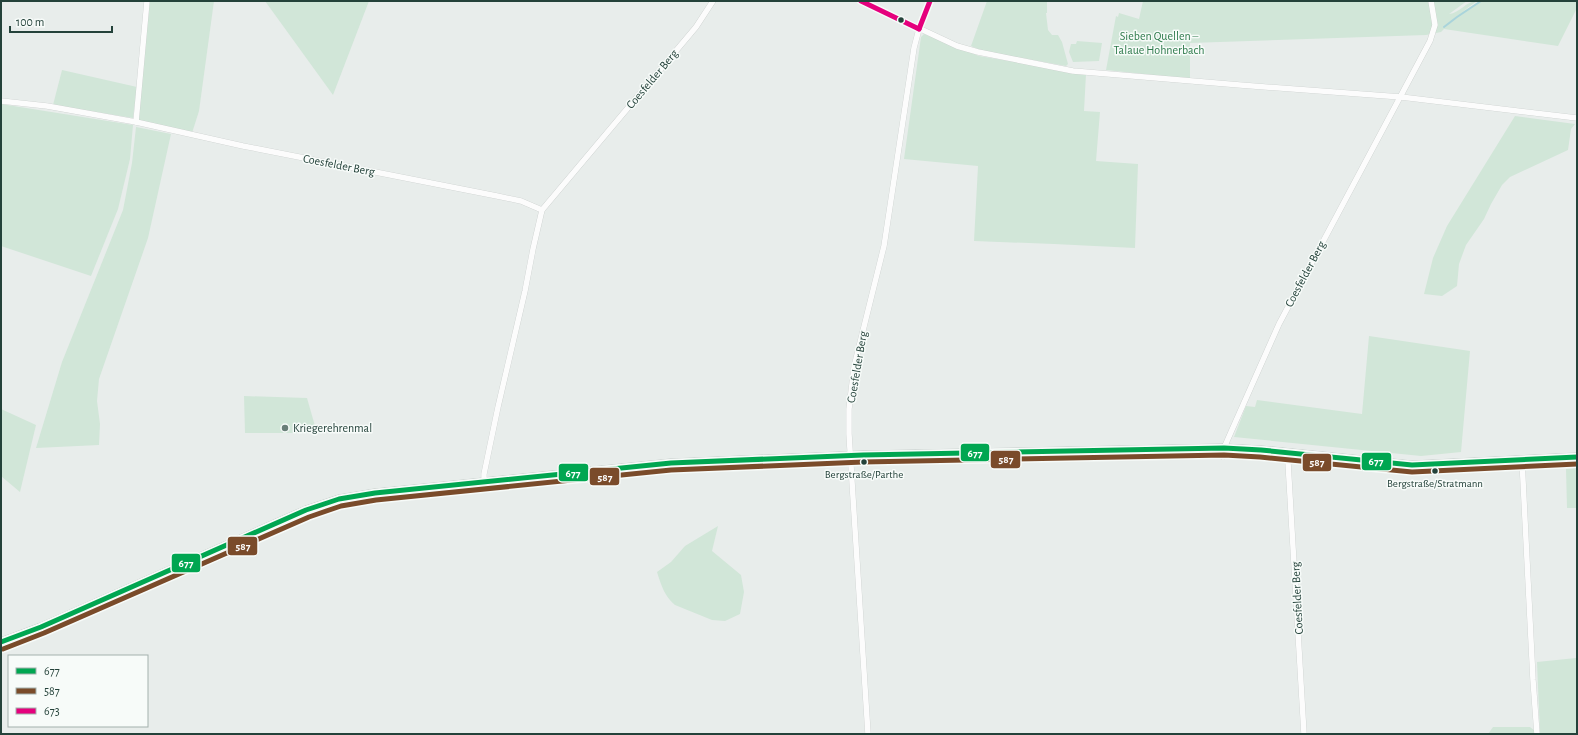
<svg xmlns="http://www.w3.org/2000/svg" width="1578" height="735" viewBox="0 0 1578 735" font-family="'Alegreya Sans',sans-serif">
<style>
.green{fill:#d1e6d8}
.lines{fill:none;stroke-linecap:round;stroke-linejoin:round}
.stream{stroke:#a9d4db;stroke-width:2}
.street-casing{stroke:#c5cac8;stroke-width:6}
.secondary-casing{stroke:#c3cbc8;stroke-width:9}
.street{stroke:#fcfcfc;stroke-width:5.5}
.secondary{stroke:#fcfcfc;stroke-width:8}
.bus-1-casing{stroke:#f7fbf9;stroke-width:8}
.bus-2-casing{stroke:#f7fbf9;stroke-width:8}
.bus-3-casing{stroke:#f7fbf9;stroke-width:8}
.bus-1{stroke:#00a651;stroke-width:5}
.bus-2{stroke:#7a4b2a;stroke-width:5}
.bus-3{stroke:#e5007d;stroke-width:5}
.bus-dot{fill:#24423a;stroke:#f7fbf9;stroke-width:1.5}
.poi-dot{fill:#697e78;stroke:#f7fbf9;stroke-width:1.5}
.labels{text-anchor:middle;stroke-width:3;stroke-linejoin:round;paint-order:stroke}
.bus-label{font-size:11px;fill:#24423a;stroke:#f7fbf9}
.park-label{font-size:12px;fill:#2d7a4b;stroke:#f7fbf9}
.street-label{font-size:12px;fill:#24423a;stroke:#f7fbf9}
.poi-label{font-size:12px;fill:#24423a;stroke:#f7fbf9;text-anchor:start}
.line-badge{stroke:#f7fbf9;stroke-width:1.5}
.badge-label{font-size:11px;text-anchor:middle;font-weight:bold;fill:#fff}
</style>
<rect width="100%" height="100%" fill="#e8edeb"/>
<g class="green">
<path d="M149,1H214L199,111L192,133L137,120Z"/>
<path d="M265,1H369L333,95Z"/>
<path d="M987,1H1047V13H1046L1048,30L1052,35H1058L1062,42L1068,64L1066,66L982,51L971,46Z"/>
<path d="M1143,1H1467L1449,14C1460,13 1466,1 1477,1L1462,12L1480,1H1577V8L1558,46L1444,29L1441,32L1426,35L1190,43V79L1106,70L1116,16L1118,17L1119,13L1139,19Z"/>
<path d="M924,34L979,56L1086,74L1084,111L1100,112L1096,161L1138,164L1135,248L1054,244L974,241L978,166L904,159L921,37Z"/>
<path d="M1077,41L1102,43L1099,61L1073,62L1069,52L1071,44H1076Z"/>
<path d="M62,70L137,87L133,118L53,105Z"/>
<path d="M1,104L133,125L130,159L118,209L91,276L1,246Z"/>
<path d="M1515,116L1575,124L1571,129L1568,150L1510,177L1502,185L1491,204L1484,219L1466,245L1459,264L1457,286L1442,296L1424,294L1433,258L1447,226Z"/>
<path d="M136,127L171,134L148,238L99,379L97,401L100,424L99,445L36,448L62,362L123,210L132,163Z"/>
<path d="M1369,336L1470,351L1461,452L1421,456L1234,437L1246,406L1255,407L1257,400L1362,414Z"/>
<path d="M244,396L307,398L317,433H245Z"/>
<path d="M1,409L36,425L20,492L1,476Z"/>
<path d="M1577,468V508H1567L1566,469Z"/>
<path d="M718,526L712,551L741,575L744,592L740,614L725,621L712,620L675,605C665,597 661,585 657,572L671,562L685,546Z"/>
<path d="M1576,658L1577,734H1540L1537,662Z"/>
<path d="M1493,727H1530L1535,731V734H1488Z"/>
</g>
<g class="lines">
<path class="stream" d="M1444,27L1457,17L1481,1"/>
<g class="street-casing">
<g id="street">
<path d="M861,1L957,46L978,52L1073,71L1240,85L1401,97L1577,118"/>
<path d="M1,101L47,106L136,122L147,1"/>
<path d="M136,122L243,146L497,196L521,201L542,210"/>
<path d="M1289,453L1288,462L1304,734"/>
<path d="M1223,457L1224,448L1231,432L1279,324L1430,41L1435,25L1431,1"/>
<path d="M1522,460L1533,680L1537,734"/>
<path d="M484,482V474L498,407L525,291L533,249L542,210L696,27L713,1"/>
<path d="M868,734L849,434V409L854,367L884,246L914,48L919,29L930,1"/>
</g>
</g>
<g class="secondary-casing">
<path id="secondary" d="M1,642L41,627L306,510L339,499L375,493L671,463L863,455L1224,448L1261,450L1412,465L1577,457"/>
</g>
<use href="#street" class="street"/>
<use href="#secondary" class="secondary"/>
<g class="bus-1-casing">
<path id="bus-1" d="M1,642L41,627L306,510L339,499L375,493L671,463L863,455L1224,448L1261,450L1412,465L1577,457"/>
</g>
<g class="bus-2-casing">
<path id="bus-2" d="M3,649L44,633L309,517L341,506L376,500L671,470L863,462L1224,455L1260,457L1412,472L1577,464"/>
</g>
<g class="bus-3-casing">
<g id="bus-3">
<path d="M861,1L919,29"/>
<path d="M919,29L930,1"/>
</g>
</g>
<use href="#bus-1" class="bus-1"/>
<use href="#bus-2" class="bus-2"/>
<use href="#bus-3" class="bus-3"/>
</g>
<g class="bus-dot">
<circle cx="901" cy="20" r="3.5"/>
<circle cx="864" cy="462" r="3.5"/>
<circle cx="1435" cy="471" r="3.5"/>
</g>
<circle class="poi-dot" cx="285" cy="428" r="4"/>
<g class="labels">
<g class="bus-label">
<text x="864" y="478">Bergstraße/Parthe</text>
<text x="1435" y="487">Bergstraße/Stratmann</text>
</g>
<g class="park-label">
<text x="1159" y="40">Sieben Quellen –<tspan x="1159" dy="14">Talaue Hohnerbach</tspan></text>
</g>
<g class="street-label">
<text transform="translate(652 79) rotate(-50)" y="4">Coesfelder Berg</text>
<text transform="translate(339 165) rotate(11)" y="4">Coesfelder Berg</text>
<text transform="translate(1305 274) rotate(-62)" y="4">Coesfelder Berg</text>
<text transform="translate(857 367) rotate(-80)" y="4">Coesfelder Berg</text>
<text transform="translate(1297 598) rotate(-93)" y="4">Coesfelder Berg</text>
</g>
<g class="poi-label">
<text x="293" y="432">Kriegerehrenmal</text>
</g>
</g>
<g class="line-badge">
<rect x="960" y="443" width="30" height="19" rx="4" fill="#00a651"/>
<rect x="990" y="450" width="31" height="19" rx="4" fill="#7a4b2a"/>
<rect x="1361" y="452" width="31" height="19" rx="4" fill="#00a651"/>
<rect x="1302" y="453" width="30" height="19" rx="4" fill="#7a4b2a"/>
<rect x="558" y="463" width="31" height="19" rx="4" fill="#00a651"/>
<rect x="589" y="467" width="31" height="19" rx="4" fill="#7a4b2a"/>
<rect x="227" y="536" width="31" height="20" rx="4" fill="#7a4b2a"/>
<rect x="171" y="553" width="30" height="20" rx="4" fill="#00a651"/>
</g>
<g class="badge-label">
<text x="975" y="457">677</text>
<text x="1006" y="463">587</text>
<text x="1376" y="465">677</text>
<text x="1317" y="466">587</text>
<text x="573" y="477">677</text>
<text x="605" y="481">587</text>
<text x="243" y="550">587</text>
<text x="186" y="567">677</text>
</g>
<rect width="1578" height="735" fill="none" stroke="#24423a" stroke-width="4"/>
<rect x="8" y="655" width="140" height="72" fill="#f7fbf9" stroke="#a3b1ad"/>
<rect x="16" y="668" width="20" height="6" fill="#00a651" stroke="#a3b1ad"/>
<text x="44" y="675" font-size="12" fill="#24423a">677</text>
<rect x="16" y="688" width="20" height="6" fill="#7a4b2a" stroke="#a3b1ad"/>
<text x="44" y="695" font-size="12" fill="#24423a">587</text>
<rect x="16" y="708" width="20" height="6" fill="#e5007d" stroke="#a3b1ad"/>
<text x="44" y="715" font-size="12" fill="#24423a">673</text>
<path d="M10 26v6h102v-6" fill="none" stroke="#24423a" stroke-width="2"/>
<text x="16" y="26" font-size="12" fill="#24423a" stroke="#f7fbf9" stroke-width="3" paint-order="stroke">100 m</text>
</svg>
